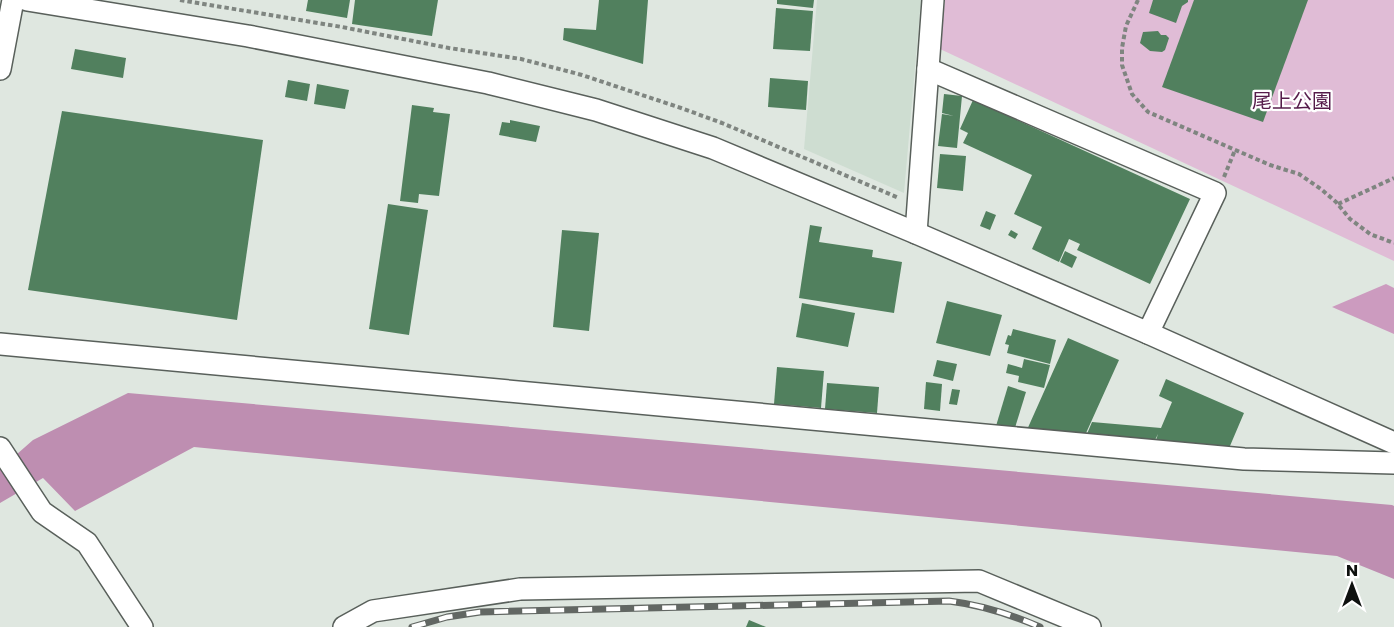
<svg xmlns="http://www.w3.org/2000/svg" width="1394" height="627" viewBox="0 0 1394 627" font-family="Poppins,'Noto Sans JP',sans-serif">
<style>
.built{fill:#ceddd1}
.green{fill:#e0bcd6}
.forest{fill:#cc9bbf}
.water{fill:#be8eb1}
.building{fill:#51805e}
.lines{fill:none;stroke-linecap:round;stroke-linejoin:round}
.minor-casing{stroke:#59605b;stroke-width:24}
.path{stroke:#7f8580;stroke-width:4;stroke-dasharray:4.5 3;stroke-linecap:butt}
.minor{stroke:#fff;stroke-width:21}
.rail-casing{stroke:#626763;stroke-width:7}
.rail{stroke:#fff;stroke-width:4.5;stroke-dasharray:14;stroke-linecap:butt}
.labels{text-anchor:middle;stroke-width:4.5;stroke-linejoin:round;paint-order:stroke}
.park-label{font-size:20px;fill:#551b4a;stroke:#fff}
</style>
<rect width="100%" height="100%" fill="#dfe7e0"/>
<path class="built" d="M817,0H921L904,193L804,149Z"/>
<path class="green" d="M945,0H1394V261L940,49Z"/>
<path class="forest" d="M1386,284L1394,288V334L1332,307Z"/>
<path class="water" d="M128,393L1392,505L1394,506V579L1337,556L194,447L75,511L43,478L0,503V469L33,440Z"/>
<g class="building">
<path d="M308,0H350L347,18L306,11Z"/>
<path d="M355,0H438L432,36L352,24Z"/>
<path d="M599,0H648L643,64L563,40L564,28L596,30Z"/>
<path d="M777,0H814L813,8L777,4Z"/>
<path d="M1153,0H1188V2L1182,6L1176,23L1149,13Z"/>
<path d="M1194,0H1308L1263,122L1162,87Z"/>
<path d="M776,8L813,11L810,51L773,49Z"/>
<path d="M1158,31L1161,35H1166L1169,38L1165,50L1162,52L1150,51L1140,43L1143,32Z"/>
<path d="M75,49L126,58L123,78L71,69Z"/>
<path d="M770,78L808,81L806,110L768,107Z"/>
<path d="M288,80L310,84L307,101L285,97Z"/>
<path d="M317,84L349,90L345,109L314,104Z"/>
<path d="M944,94L962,96L957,148L938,146L942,114L954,116L942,113Z"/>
<path d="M973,100L1190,199L1150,284L1077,250L1080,244L1069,239L1059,262L1032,249L1042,227L1014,214L1032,175L963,143L968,133L960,129Z"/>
<path d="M412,105L434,108L433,112L450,114L439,196L419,194L418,203L400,201Z"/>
<path d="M62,111L263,140L237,320L28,290Z"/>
<path d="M510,120L540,126L536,142L499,135L502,122L510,123Z"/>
<path d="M940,154L966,156L963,191L937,188Z"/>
<path d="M388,204L428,210L409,335L369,329Z"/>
<path d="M986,211L996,215L990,230L980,226Z"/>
<path d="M810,225L822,227L819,242L873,250L872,257L902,262L894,313L799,298Z"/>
<path d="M562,230L599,233L589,331L553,327Z"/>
<path d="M1011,230L1018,234L1015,239L1008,235Z"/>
<path d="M1065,251L1077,257L1072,268L1060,262Z"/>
<path d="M947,301L1002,315L990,356L936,343Z"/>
<path d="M802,303L855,313L848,347L796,337Z"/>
<path d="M1013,329L1056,340L1050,364L1007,353L1009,345L1005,344L1008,335L1011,336Z"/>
<path d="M1068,338L1119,360L1082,442L1057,431L1054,439L1026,432Z"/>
<path d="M1024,359L1050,365L1044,388L1018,382L1019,376L1006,373L1008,364L1022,368Z"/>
<path d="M937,360L957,364L953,381L933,376Z"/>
<path d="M777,367L824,371L821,408L774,404Z"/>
<path d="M1166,379L1244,413L1227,453L1154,446L1158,434L1152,446L1084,441L1092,422L1161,428L1172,402L1159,396Z"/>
<path d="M926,382L942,384L940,411L924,409Z"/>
<path d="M827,383L879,387L877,413L825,409Z"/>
<path d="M1008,386L1026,392L1014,431L996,426Z"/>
<path d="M952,389L960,390L957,405L949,404Z"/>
<path d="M749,620L766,627H746Z"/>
</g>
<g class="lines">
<g class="minor-casing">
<g id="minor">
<path d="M27,0L248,36L488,83L596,110L713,148L916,233L1148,333L1394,443"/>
<path d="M0,69L13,0"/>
<path d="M928,69L1215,193L1148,333"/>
<path d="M916,233L933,0"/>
<path d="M0,344L1244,459L1394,463"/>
<path d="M0,448L42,512L87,543L142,627"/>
<path d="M344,627L373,611L520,589L979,581L1090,627"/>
</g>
</g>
<g class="path">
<path d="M180,0L342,27L449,48L521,59L582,75L681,108L722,123L899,198"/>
<path d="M1138,0L1126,26L1122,48V65L1132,94L1148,112L1270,165L1299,174L1321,189L1336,202L1350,219L1370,234L1394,243"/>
<path d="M1224,177L1235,150"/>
<path d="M1338,204L1394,178"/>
</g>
<use href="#minor" class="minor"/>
<g class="rail-casing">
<path id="rail" d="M412,627L447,617L480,612L949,601C981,605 1010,614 1040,627"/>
</g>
<use href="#rail" class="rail"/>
</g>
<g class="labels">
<g class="park-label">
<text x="1292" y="108">尾上公園</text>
</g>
</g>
<g transform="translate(1352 585)" stroke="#ffffff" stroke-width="4.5" paint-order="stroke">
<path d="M0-4.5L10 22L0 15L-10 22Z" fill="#0e110f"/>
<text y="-9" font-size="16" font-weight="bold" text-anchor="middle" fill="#0e110f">N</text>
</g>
</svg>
